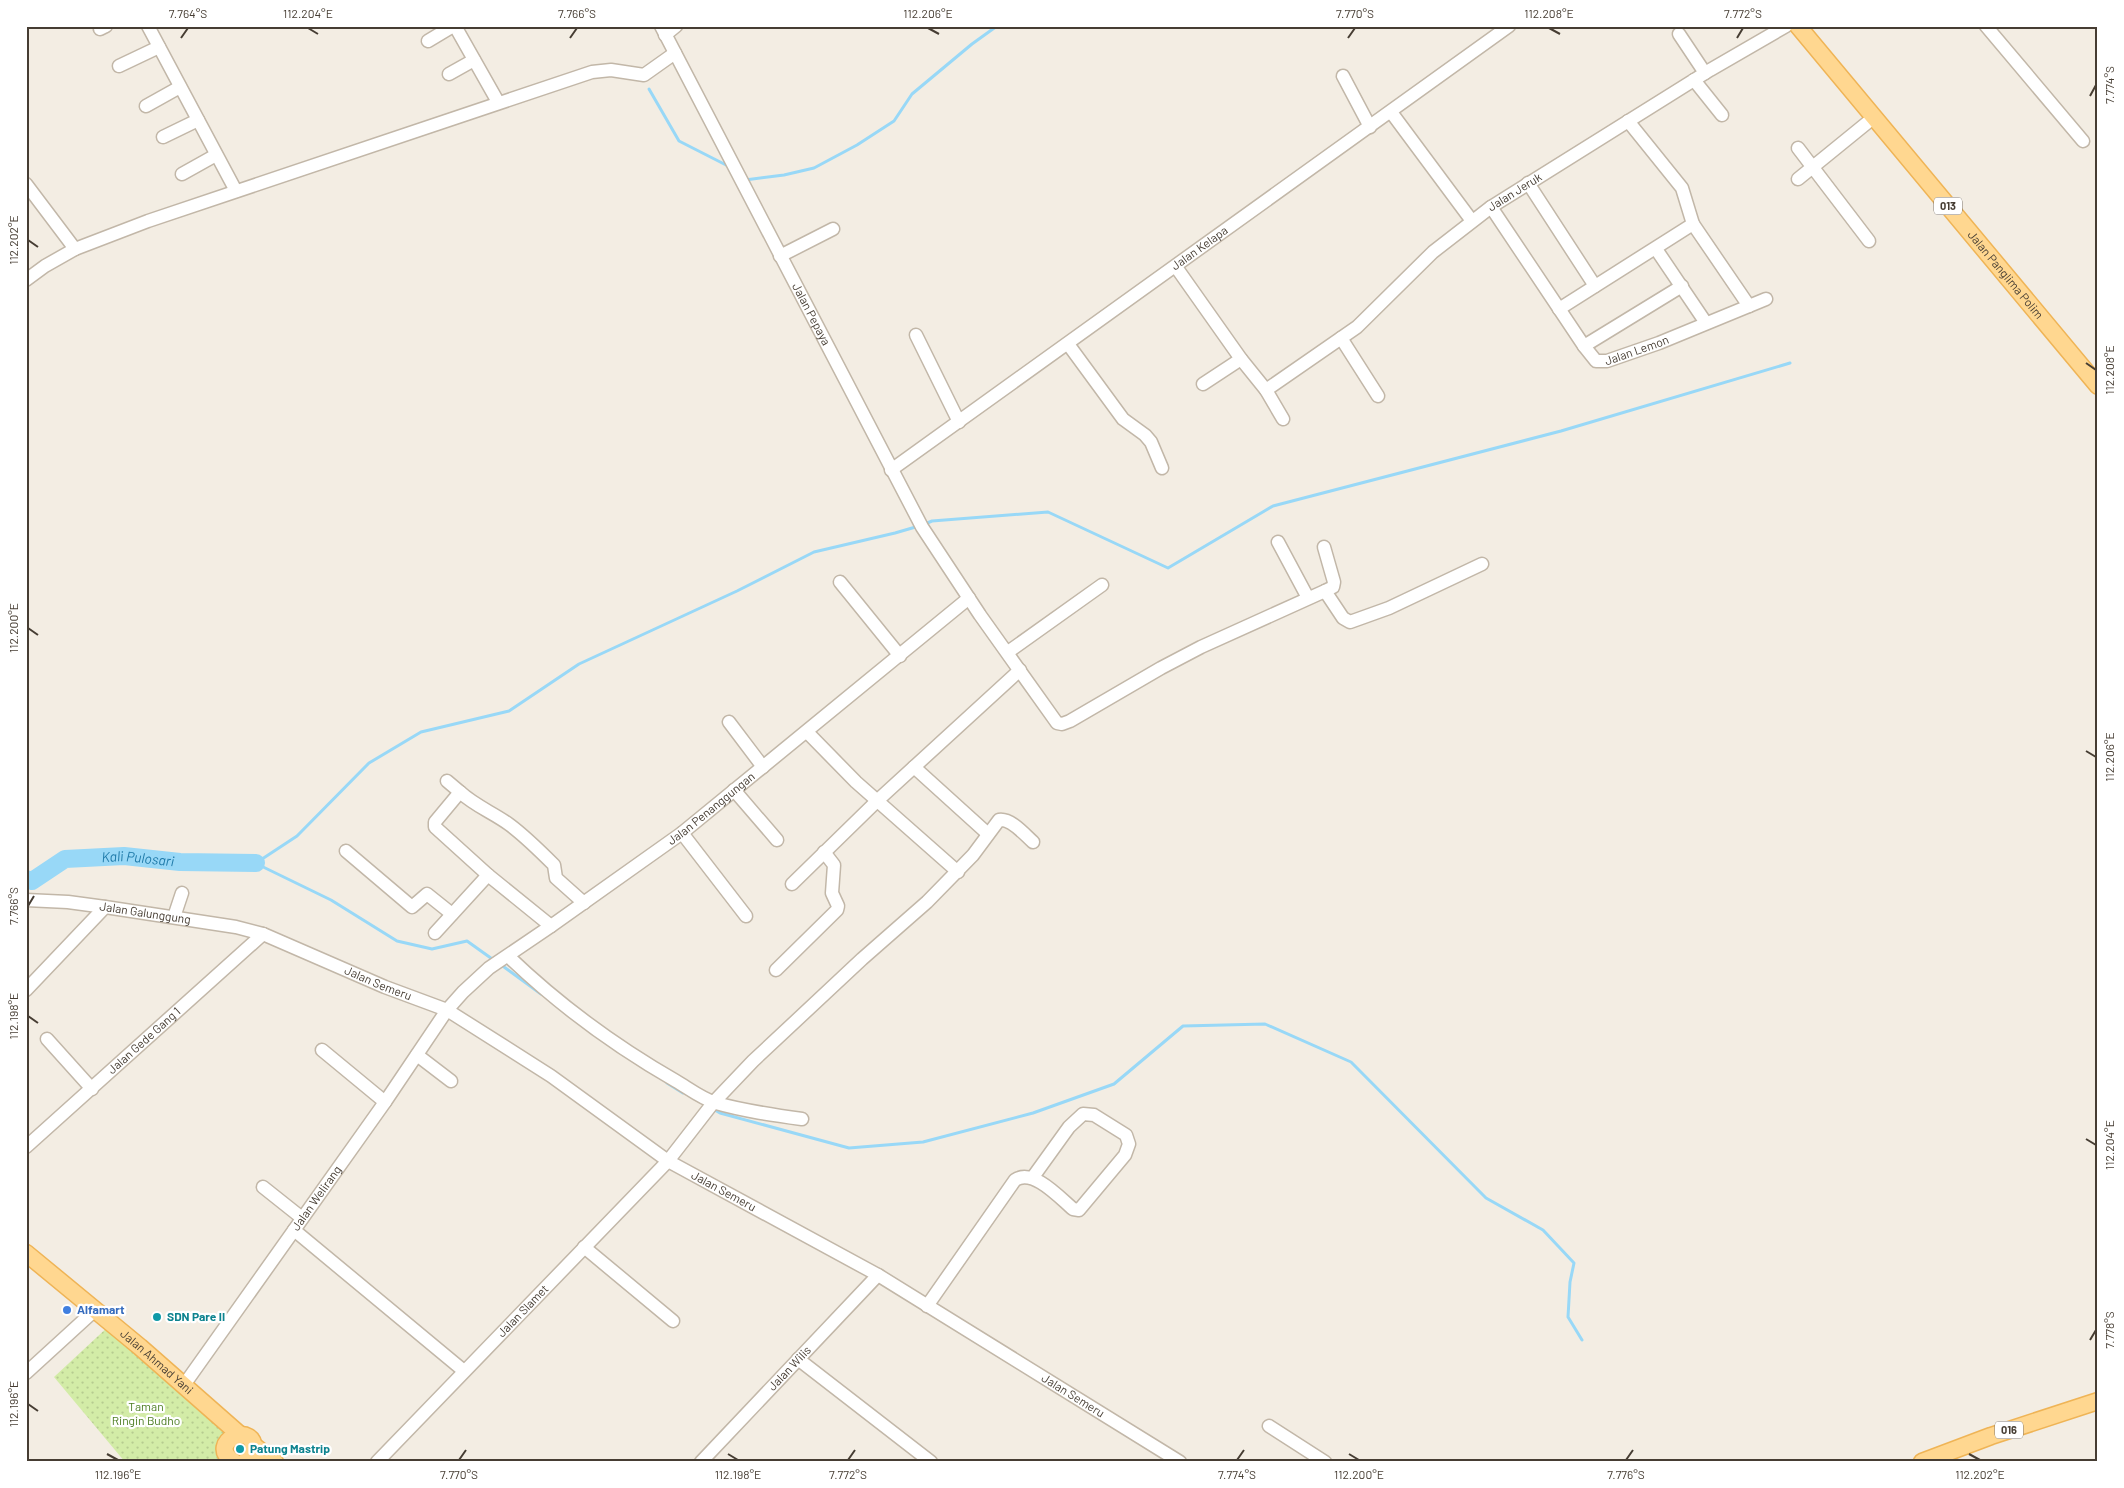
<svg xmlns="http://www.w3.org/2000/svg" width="2124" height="1488" viewBox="0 0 2124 1488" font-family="Barlow,sans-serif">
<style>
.park{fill:url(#park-dots)}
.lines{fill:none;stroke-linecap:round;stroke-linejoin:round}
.stream{stroke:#98d8f7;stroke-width:3}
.river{stroke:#98d8f7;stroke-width:18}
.minor-casing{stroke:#c2b7a8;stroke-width:15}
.major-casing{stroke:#efb456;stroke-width:19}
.minor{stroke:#fff;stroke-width:12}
.major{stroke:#ffd790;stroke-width:16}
.ticks{fill:none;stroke:#463d33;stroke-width:2}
.shop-dot{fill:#3f7fe0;stroke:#fff;stroke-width:2}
.culture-dot{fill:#0f9aa8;stroke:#fff;stroke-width:2}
.labels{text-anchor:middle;stroke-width:4.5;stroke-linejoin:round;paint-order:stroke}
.shield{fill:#fff;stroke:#7e7770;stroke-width:1}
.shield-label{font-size:11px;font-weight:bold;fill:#463d33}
.street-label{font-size:12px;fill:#463d33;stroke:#fff}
.shop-label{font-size:12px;font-weight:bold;fill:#366cbe;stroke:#fff;text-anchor:start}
.culture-label{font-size:12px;font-weight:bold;fill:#0d838f;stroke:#fff;text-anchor:start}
.park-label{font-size:12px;fill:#4b7c21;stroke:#fff}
.water-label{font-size:14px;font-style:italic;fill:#207baa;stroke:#fff}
.neatline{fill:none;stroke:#463d33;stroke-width:2}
.ticks-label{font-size:12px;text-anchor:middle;fill:#463d33}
</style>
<defs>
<pattern id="park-dots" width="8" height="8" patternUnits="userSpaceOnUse" patternTransform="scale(1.25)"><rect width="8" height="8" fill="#d3eca7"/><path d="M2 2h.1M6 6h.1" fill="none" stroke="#b6cb90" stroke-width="1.8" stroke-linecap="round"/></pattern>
</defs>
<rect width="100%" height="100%" fill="#f3ede3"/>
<path class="park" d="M111,1324L230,1425L223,1462H125L54,1377Z"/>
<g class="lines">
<g class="stream">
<path d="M649,89L679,141L730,167"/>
<path d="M745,180L784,175L814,168L857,145L894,121L912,94L972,44L997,26"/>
<path d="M925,524L932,521L1048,512L1168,568L1273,506L1561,431L1790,363"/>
<path d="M256,863L297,836L369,763L421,732L509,711L579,664L737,591L814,552L895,533L919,526"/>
<path d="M257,864L331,900L397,941L432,949L467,941L495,961"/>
<path d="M500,964L541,994"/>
<path d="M667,1083L683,1093"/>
<path d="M713,1109L720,1113L849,1148L923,1142L1033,1113L1114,1084L1183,1026L1265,1024L1351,1062L1486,1198L1543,1230L1574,1263L1570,1282L1568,1317L1582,1340"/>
</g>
<path class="river" id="s1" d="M26,879L32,881L65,859L124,856L180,862L256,863"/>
<g class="minor-casing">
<g id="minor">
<path d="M148,26L236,191"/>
<path d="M455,26L498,102"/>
<path id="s2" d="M661,26L922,527L980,615L1057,723L1062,724L1070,721L1161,668L1201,647L1325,591L1343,618L1350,622L1389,608L1482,564"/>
<path d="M1986,26L2083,141"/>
<path d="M100,29L106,26"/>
<path d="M1679,34L1705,73"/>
<path d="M665,35L676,26"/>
<path d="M428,41L453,26"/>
<path d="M119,66L159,47"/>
<path d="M449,74L474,60"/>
<path d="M1343,76L1370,127"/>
<path d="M1694,80L1722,115"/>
<path d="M146,106L180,87"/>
<path d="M1391,112L1472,221"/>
<path d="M163,137L198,120"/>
<path d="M1798,148L1869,241"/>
<path d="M182,174L216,155"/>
<path d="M1798,179L1873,118"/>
<path d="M1528,183L1595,286"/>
<path d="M26,184L75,249L148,221L592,72L611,70L644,75L675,53"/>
<path id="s3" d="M1491,207L1584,346L1596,361H1607L1659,343L1766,299"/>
<path d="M1693,224L1749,306"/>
<path d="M1656,249L1706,323"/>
<path d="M780,256L833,229"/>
<path d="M1176,267L1241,359L1266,390L1283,419"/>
<path d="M26,280L45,266L75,249"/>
<path d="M1559,309L1693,224L1682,188L1628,121"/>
<path d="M916,335L959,422"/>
<path d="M1341,338L1378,396"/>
<path d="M1068,344L1123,419L1145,435L1151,442L1162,468"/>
<path d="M1584,346L1682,286"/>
<path d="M1203,384L1241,359"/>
<path id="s4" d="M1266,390L1357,327L1433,252L1491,207L1710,70L1786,26"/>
<path id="s5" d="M891,470L1509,26"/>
<path d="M1278,542L1308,598"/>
<path d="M1324,547L1334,582L1333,587L1325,591"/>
<path d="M840,582L900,656"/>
<path d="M1008,652L1102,585"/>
<path d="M729,722L763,767"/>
<path d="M807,732L856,782L958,872"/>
<path d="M914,767L988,834"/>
<path d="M447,781L460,792L435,822V827L488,875"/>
<path d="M734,790L777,840"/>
<path d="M460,792C475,806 494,813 510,825C526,837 540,851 554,865L556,878L584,903"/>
<path d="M682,833L746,916"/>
<path d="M346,851L412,907L427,894L452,914"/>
<path d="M792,884L878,800L1020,670"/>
<path id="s6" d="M26,900L68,902L105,907L236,927L263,934L385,987L447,1010L551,1076L668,1161L878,1275L1180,1462"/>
<path d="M174,917L182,893"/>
<path d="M435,933L488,875L551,926"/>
<path d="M508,956C559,1005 615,1046 676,1081C688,1088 702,1099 716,1103C744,1111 773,1115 802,1119"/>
<path d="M776,970L837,910L838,906L832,893L834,865L824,852"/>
<path d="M26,990L105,907"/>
<path d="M47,1039L92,1089"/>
<path d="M322,1050L385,1102"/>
<path d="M417,1055L451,1081"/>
<path id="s7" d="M26,1147L263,934"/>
<path d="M263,1187L302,1218"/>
<path d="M294,1230L464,1371"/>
<path d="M584,1247L673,1321"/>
<path d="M927,1306L1015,1180C1033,1168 1059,1197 1073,1209L1079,1210L1125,1155L1129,1144L1126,1135L1094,1115L1083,1114L1069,1127L1033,1177"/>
<path d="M798,1359L931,1462"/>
<path d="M26,1373L95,1310"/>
<path id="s8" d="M184,1385L385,1102L447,1010L463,992L489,968L551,926L682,833L969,598"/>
<path d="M1269,1426L1325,1462"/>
<path id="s9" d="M377,1462L668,1161L713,1103L753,1061L862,959L927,902L973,855L999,820C1011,818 1025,835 1033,842"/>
<path id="s10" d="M701,1462L878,1275"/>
</g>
</g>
<g class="major-casing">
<g id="major">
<path id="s11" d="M1798,26L2098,386"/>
<path id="s12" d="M26,1253L140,1347L239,1434"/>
<path d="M253,1445L275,1462"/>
<path d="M234,1462C203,1442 259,1418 253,1453L245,1462"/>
<path d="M1922,1462L1991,1436L2098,1401"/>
</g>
</g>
<use href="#minor" class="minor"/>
<use href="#major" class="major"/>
</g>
<path class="ticks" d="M308,28L318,34M928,28L939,34M1549,28L1560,34M181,38L188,28M570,38L577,28M1348,38L1355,28M1737,38L1743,28M2090,96L2096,85M28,240L38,247M2086,363L2096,370M28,628L38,635M2086,751L2096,757M28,906L34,896M28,1016L38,1023M2086,1139L2096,1145M2090,1340L2096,1330M28,1404L38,1411M107,1454L118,1460M728,1454L738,1460M1349,1454L1359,1460M1969,1454L1980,1460M459,1460L466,1450M848,1460L855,1450M1237,1460L1244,1450M1626,1460L1633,1450"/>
<circle class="shop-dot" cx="67" cy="1310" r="5"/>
<g class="culture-dot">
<circle cx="157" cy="1317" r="5"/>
<circle cx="240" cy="1449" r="5"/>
</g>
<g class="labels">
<g class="shield">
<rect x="1934" y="197.5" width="28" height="17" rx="4"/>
<rect x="1995" y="1421.5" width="28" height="17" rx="4"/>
</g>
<g class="shield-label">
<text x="1948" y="210">013</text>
<text x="2009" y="1434">016</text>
</g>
<g class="street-label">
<text dy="4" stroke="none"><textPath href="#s4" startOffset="319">Jalan Jeruk</textPath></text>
<text dy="4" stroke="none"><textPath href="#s5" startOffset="380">Jalan Kelapa</textPath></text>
<text dy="4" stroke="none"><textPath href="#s11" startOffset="324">Jalan Panglima Polim</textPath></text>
<text dy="4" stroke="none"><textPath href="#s2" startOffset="325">Jalan Pepaya</textPath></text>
<text dy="4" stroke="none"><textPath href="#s3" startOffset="229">Jalan Lemon</textPath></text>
<text dy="4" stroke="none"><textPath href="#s8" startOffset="791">Jalan Penanggungan</textPath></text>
<text dy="4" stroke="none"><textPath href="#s6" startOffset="120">Jalan Galunggung</textPath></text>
<text dy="4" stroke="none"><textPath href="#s6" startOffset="365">Jalan Semeru</textPath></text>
<text dy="4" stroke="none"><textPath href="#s7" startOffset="159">Jalan Gede Gang 1</textPath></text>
<text dy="4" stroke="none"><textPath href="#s6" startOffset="770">Jalan Semeru</textPath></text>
<text dy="4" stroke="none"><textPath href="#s8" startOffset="229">Jalan Welirang</textPath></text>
<text dy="4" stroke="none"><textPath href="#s9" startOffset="210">Jalan Slamet</textPath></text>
<text dy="4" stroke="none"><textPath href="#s12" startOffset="170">Jalan Ahmad Yani</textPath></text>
<text dy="4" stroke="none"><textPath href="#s10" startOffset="129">Jalan Wilis</textPath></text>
<text dy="4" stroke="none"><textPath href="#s6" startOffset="1175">Jalan Semeru</textPath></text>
</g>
<g class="shop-label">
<text x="77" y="1314">Alfamart</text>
</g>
<g class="culture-label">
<text x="167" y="1321">SDN Pare II</text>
<text x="250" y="1453">Patung Mastrip</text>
</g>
<g class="park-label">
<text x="146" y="1411">Taman<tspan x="146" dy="14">Ringin Budho</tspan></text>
</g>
<g class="water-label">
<text dy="5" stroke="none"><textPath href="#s1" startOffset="119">Kali Pulosari</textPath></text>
</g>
</g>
<rect width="2124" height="1488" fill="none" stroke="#ffffff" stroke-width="55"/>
<rect x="28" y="28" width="2068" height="1432" class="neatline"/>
<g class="ticks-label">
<text x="188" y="18">7.764°S</text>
<text x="308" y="18">112.204°E</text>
<text x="577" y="18">7.766°S</text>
<text x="928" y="18">112.206°E</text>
<text x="1355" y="18">7.770°S</text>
<text x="1549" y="18">112.208°E</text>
<text x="1743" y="18">7.772°S</text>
<text transform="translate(2110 85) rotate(-90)" y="4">7.774°S</text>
<text transform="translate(14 240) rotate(-90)" y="4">112.202°E</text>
<text transform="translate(2110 370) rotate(-90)" y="4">112.208°E</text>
<text transform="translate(14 628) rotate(-90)" y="4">112.200°E</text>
<text transform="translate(2110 757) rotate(-90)" y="4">112.206°E</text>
<text transform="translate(14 906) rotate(-90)" y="4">7.766°S</text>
<text transform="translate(14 1016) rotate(-90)" y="4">112.198°E</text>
<text transform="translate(2110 1145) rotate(-90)" y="4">112.204°E</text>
<text transform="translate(2110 1330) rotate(-90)" y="4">7.778°S</text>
<text transform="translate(14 1404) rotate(-90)" y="4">112.196°E</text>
<text x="118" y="1479">112.196°E</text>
<text x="459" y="1479">7.770°S</text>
<text x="738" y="1479">112.198°E</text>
<text x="848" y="1479">7.772°S</text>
<text x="1237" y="1479">7.774°S</text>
<text x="1359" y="1479">112.200°E</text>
<text x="1626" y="1479">7.776°S</text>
<text x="1980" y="1479">112.202°E</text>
</g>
</svg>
